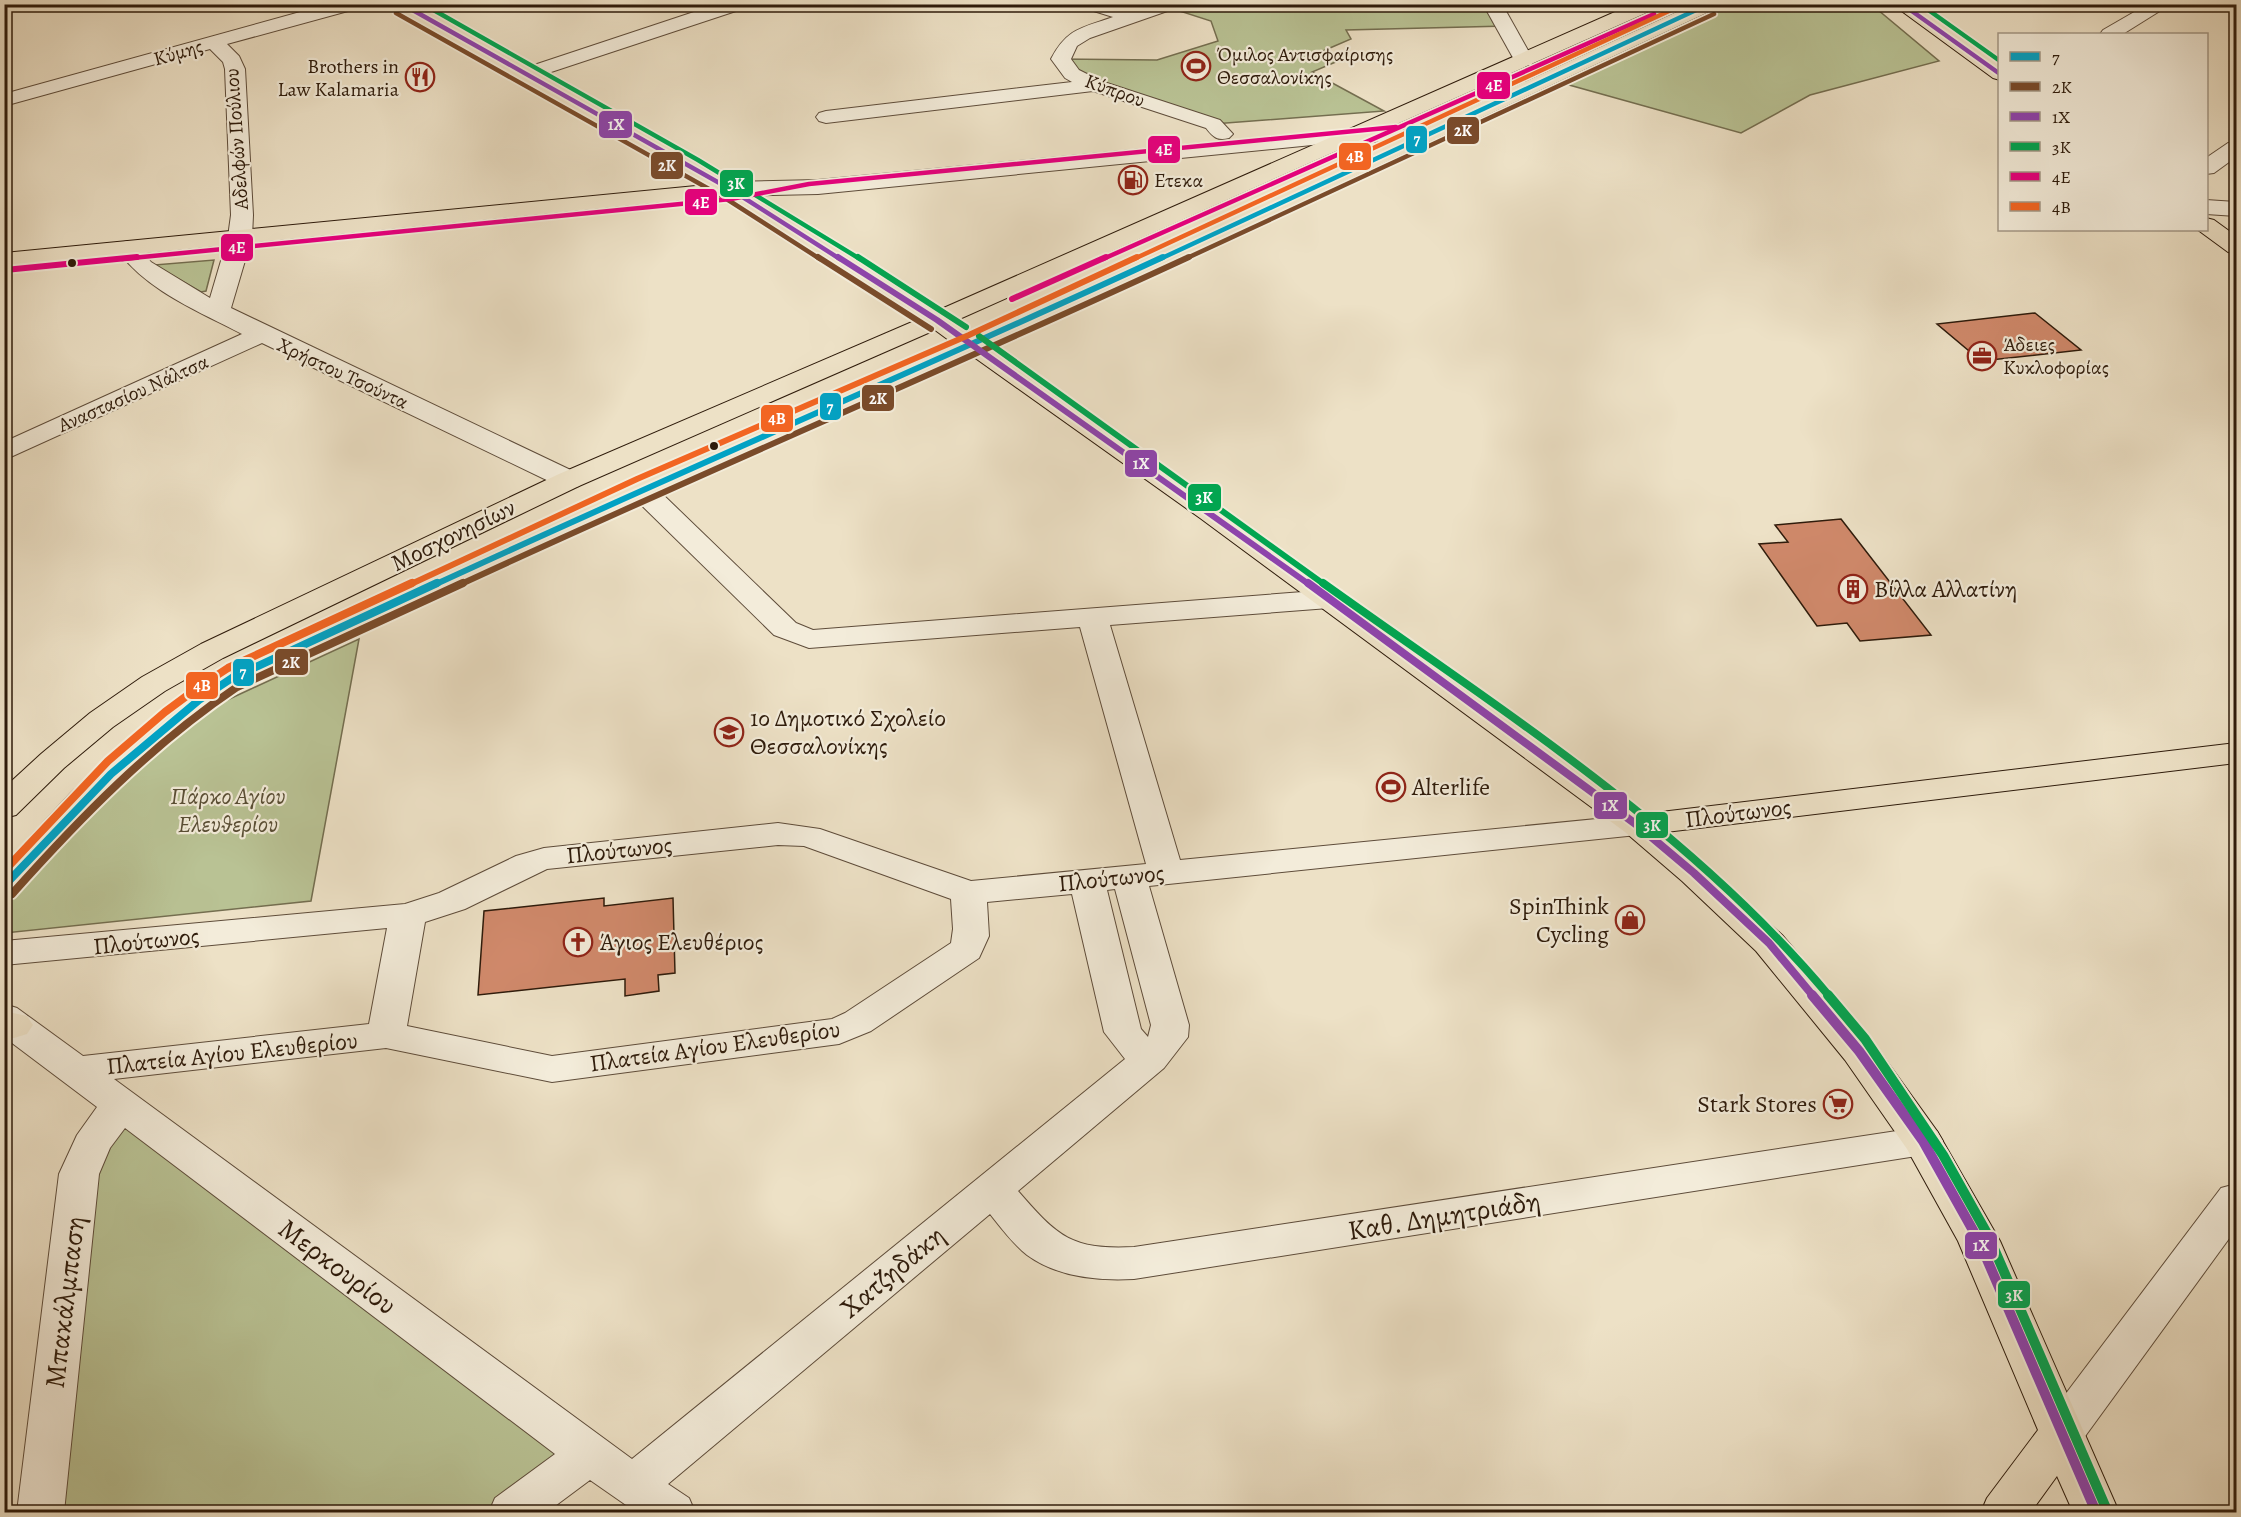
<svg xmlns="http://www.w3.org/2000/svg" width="2241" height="1517" viewBox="0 0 2241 1517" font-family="Alegreya,serif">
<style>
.green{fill:#b9c294;stroke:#746e50;stroke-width:1.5}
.building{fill:#d0896b;stroke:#2e1b0b;stroke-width:1.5}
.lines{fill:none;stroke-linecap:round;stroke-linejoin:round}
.minor-casing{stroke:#5e4c3a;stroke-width:2}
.major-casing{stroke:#2e1b0b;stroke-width:2}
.minor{fill:#f3ecda;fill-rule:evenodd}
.major{fill:#ede1c6;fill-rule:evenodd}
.bus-1-far2-casing{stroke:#f3ecda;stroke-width:8}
.bus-1-far1-casing{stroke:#f3ecda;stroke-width:10}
.bus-1-casing{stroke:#f3ecda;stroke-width:12}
.bus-2-far2-casing{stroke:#f3ecda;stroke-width:8}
.bus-2-far1-casing{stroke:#f3ecda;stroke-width:10}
.bus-2-casing{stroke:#f3ecda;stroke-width:12}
.bus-3-far3-casing{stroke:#f3ecda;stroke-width:8}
.bus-3-far2-casing{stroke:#f3ecda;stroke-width:10}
.bus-3-far1-casing{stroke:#f3ecda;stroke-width:12}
.bus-3-casing{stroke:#f3ecda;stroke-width:14}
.bus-4-far3-casing{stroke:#f3ecda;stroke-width:8}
.bus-4-far2-casing{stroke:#f3ecda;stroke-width:10}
.bus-4-far1-casing{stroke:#f3ecda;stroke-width:12}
.bus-4-casing{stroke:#f3ecda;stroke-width:14}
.bus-5-far1-casing{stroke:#f3ecda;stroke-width:8}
.bus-5-casing{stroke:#f3ecda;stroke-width:10}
.bus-6-far2-casing{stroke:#f3ecda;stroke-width:8}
.bus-6-far1-casing{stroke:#f3ecda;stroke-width:10}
.bus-6-casing{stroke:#f3ecda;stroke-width:12}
.bus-1-far2{stroke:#02a2c4;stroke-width:4.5}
.bus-1-far1{stroke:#02a2c4;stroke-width:6}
.bus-1{stroke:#02a2c4;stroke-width:8}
.bus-2-far2{stroke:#7a4b2a;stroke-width:4.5}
.bus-2-far1{stroke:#7a4b2a;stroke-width:6}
.bus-2{stroke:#7a4b2a;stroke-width:8}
.bus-3-far3{stroke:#8e44ad;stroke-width:4.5}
.bus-3-far2{stroke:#8e44ad;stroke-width:6}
.bus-3-far1{stroke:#8e44ad;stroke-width:8}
.bus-3{stroke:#8e44ad;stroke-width:10}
.bus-4-far3{stroke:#00a651;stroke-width:4.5}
.bus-4-far2{stroke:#00a651;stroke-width:6}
.bus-4-far1{stroke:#00a651;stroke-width:8}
.bus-4{stroke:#00a651;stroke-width:10}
.bus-5-far1{stroke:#e5007d;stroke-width:4.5}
.bus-5{stroke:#e5007d;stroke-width:6}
.bus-6-far2{stroke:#f26522;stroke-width:4.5}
.bus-6-far1{stroke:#f26522;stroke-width:6}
.bus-6{stroke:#f26522;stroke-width:8}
.bus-dot{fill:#2e1b0b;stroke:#f3ecda;stroke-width:2}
.labels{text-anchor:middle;stroke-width:4.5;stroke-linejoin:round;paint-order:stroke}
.far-street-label{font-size:20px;fill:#2e1b0b;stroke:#f3ecda}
.far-poi-label{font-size:20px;fill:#2e1b0b;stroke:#f3ecda;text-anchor:start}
.street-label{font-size:24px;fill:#2e1b0b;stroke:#f3ecda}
.poi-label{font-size:24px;fill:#2e1b0b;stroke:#f3ecda;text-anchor:start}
.park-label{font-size:24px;font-style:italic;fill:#584d34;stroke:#f3ecda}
.near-street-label{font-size:28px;fill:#2e1b0b;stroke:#f3ecda}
.line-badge{stroke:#f3ecda;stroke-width:2}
.badge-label{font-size:16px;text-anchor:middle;font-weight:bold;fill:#fff}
</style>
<rect width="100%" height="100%" fill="#ede1c6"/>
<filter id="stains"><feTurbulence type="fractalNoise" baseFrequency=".00333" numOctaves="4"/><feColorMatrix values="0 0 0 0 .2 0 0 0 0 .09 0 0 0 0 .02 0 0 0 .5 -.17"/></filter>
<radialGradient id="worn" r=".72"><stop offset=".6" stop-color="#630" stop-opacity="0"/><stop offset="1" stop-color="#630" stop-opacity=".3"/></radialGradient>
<g class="green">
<path d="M1169,5H1492L1506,26L1346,30L1351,39L1323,51L1345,58L1312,72L1384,111L1213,124L1094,85L1061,59L1157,60L1218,41L1211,21L1164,6Z"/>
<path d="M1731,5H1872L1939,61L1810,95L1741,133L1562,83Z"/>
<path d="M214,260L206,291L201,292L154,265Z"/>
<path d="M359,639L311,901L5,933L4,907L150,749L197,714Z"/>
<path d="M122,1105L589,1454L512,1512H40L79,1174Z"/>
</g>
<g class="building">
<path d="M2035,313L2081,350L1981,361L1937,324Z"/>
<path d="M1841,519L1931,635L1860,641L1847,623L1817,626L1759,544L1788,542L1775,525Z"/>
<path d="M604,898V906L673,898L675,973L658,975L659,991L625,996V979L478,995L484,911Z"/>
</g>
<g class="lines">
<g class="minor-casing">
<g id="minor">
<path d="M329,4H361L359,8L227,44L239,56L245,69L253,215L252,237L231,308L579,474L583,480L579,486L569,488L559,486L262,343L4,460V442L242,334C198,311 145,290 116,248L120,243L128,241L136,243L151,262L210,298L228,237L231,215L225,69L223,62L210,49L4,106V94Z"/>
<path d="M718,4H747L745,8L533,78H519L516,74L519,70Z"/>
<path d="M1082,4H1111L1131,11L1150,4H1178L1176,8L1090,38L1077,46L1071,59L1079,70L1101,81L1220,120L1233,134L1229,138C1217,141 1213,137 1206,128L1093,91L826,123L819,121L816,117L819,113L826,111L1072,82L1065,78L1051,59C1067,28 1082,28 1113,17L1084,8Z"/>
<path d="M1483,4H1502L1534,61L1531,65H1517Z"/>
<path d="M2148,4H2171L2123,34H2100L2103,30Z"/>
<path d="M1430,129L1437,131L1441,135L1437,139L1322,144L818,194L730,196L722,194L719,189L722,184L730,182L818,180L1322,132Z"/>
<path d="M2236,142V157L2214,173L2206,174V158L2228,143Z"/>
<path d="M2206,200L2236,202V216L2206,214Z"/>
<path d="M641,481L651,483L796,623L813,630L1329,590L1340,593L1344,599L1340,605L1329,608L1110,625L1180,860L1637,815L1649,818L1654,825L1649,832L1637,835L1149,886L1189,1025L1188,1037L1164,1068L1018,1191C1058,1237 1071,1250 1134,1247L1923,1127L1937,1131L1943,1141L1937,1151L1923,1155L1134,1279C1099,1281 1057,1277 1027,1255C1013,1244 1001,1228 990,1214L668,1484L689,1498L695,1512H636L590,1480L547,1512H489L495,1498L555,1454L125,1128L110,1148L99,1174L64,1512H17L59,1174L77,1135L97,1107L4,1037V1004L17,1008L83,1056L369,1024L387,928L4,965V941L405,904L439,893L516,856L544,848L778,823L820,829L971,881L1146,864L1080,627L809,648L774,635L631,495L627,489L631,483ZM778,845L804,846L951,899L953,929L951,943L845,1013L832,1019L552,1056L407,1026L425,922L465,909L547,869ZM1115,889L1151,1025L1148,1037L1141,1029L1107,890ZM1072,894L1104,1032L1125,1059L632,1459L114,1079L386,1048L552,1082L839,1044L871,1031L979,958L989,936L987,902Z"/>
<path d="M2236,1184V1229L2078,1446L2062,1452L2046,1446L2039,1433L2046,1420L2221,1188Z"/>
</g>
</g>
<g class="major-casing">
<g id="major">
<path d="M392,4H416L738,184L939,310L1633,4H1659L1657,8L955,321L975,335L1694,4H1719L1717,8L991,346L1220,506L1644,814L2236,743V763L1666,832L1782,935L1873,1042L1937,1131L2000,1241L2119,1512H2073L2057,1476L2031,1512H1981L1987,1498L2038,1430L1958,1241L1907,1149L1845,1060L1756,951L1682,881L1625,832L1200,518L971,355L651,495L243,685C153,743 87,815 17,895L4,898V865L71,793L126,740L187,693L221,671L631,483L954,344L935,330L579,486L223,658L165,691L113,727L64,768L16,815L4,818V788L41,754L90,713L142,677L201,644L559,474L919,319L726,196L4,267V253L706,185L394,8Z"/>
<path d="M1892,4H1914L2000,64V80L1993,78Z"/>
<path d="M2206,218L2214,220L2236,236V254L2228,252L2198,230H2206Z"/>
<path d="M4,1011L27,1016L33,1025L27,1034L14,1038L4,1037Z"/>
</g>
</g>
<use href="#minor" class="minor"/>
<use href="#major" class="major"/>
<g class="bus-1-far2-casing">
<path id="bus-1-far2" d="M1160,259L1709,4"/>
</g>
<g class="bus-1-far1-casing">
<path id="bus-1-far1" d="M434,585C676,473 921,369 1163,257"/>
</g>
<g class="bus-1-casing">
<path id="bus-1" d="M4,886L111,774L199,700L232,678L437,583"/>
</g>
<g class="bus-2-far2-casing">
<g id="bus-2-far2">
<path d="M396,13L725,198L820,259"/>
<path d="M1185,259L1714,14"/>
</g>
</g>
<g class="bus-2-far1-casing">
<g id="bus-2-far1">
<path d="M818,257L931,329"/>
<path d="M459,585C701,473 947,369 1189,257"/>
</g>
</g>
<g class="bus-2-casing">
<path id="bus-2" d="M12,894C81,817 151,745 237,687L463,583"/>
</g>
<g class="bus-3-far3-casing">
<g id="bus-3-far3">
<path d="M402,4L730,189L840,259"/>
<path d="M1902,4L2000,74"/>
</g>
</g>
<g class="bus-3-far2-casing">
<path id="bus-3-far2" d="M838,257L937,320L1310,585"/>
</g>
<g class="bus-3-far1-casing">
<path id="bus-3-far1" d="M1308,583L1637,825L1694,873L1769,943L1814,997"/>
</g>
<g class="bus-3-casing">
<path id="bus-3" d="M1812,995L1859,1051L1923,1141L1979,1241L2096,1512"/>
</g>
<g class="bus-4-far3-casing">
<g id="bus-4-far3">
<path d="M423,4L698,160L860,259"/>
<path d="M1920,4L2000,61"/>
</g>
</g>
<g class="bus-4-far2-casing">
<g id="bus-4-far2">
<path d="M858,257L966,327"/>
<path d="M979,336L1325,585"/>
</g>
</g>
<g class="bus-4-far1-casing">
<path id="bus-4-far1" d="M1323,583C1499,709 1690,829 1830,997"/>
</g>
<g class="bus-4-casing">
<path id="bus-4" d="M1828,995L1865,1039L1943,1155L1989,1237L2106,1508"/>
</g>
<g class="bus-5-far1-casing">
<g id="bus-5-far1">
<path d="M122,259L731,199L809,184L1396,127"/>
<path d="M1103,259L1654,14"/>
</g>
</g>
<g class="bus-5-casing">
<g id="bus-5">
<path d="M5,270L137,257"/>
<path d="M1012,299L1106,257"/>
</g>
</g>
<g class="bus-6-far2-casing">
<path id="bus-6-far2" d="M1134,259L1684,4"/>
</g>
<g class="bus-6-far1-casing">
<path id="bus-6-far1" d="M409,585L637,479L969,335L1137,257"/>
</g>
<g class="bus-6-casing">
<path id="bus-6" d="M4,871L108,761L165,712L196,689L228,668L412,583"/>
</g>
<use href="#bus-1-far2" class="bus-1-far2"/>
<use href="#bus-1-far1" class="bus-1-far1"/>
<use href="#bus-1" class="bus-1"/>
<use href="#bus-2-far2" class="bus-2-far2"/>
<use href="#bus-2-far1" class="bus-2-far1"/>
<use href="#bus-2" class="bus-2"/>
<use href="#bus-3-far3" class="bus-3-far3"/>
<use href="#bus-3-far2" class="bus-3-far2"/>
<use href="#bus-3-far1" class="bus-3-far1"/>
<use href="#bus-3" class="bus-3"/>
<use href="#bus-4-far3" class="bus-4-far3"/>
<use href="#bus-4-far2" class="bus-4-far2"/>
<use href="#bus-4-far1" class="bus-4-far1"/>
<use href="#bus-4" class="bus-4"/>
<use href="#bus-5-far1" class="bus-5-far1"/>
<use href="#bus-5" class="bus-5"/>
<use href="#bus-6-far2" class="bus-6-far2"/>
<use href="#bus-6-far1" class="bus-6-far1"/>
<use href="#bus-6" class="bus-6"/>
</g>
<defs>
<g id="stadium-ring" transform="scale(1.5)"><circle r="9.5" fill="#f3ecda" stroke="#8f2418" stroke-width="1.5"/><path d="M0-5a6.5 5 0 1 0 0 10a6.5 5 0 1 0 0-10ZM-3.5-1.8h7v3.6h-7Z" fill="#8f2418"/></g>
<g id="restaurant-ring" transform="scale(1.5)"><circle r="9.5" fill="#f3ecda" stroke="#8f2418" stroke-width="1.5"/><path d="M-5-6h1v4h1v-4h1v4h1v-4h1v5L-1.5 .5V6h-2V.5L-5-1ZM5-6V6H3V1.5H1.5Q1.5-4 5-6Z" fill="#8f2418"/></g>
<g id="fuel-ring" transform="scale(1.5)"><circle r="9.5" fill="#f3ecda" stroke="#8f2418" stroke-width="1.5"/><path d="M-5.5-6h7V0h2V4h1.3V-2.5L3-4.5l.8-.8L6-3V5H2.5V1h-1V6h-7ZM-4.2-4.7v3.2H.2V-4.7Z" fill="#8f2418"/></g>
<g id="office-ring" transform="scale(1.5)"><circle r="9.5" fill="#f3ecda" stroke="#8f2418" stroke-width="1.5"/><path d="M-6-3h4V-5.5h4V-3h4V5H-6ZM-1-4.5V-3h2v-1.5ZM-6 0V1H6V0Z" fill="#8f2418"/></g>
<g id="building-ring" transform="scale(1.5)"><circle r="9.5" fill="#f3ecda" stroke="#8f2418" stroke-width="1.5"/><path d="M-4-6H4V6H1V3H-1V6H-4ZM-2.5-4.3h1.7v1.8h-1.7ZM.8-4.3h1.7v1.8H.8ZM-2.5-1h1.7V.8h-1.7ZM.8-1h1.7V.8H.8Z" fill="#8f2418"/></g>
<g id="school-ring" transform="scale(1.5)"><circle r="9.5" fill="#f3ecda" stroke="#8f2418" stroke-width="1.5"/><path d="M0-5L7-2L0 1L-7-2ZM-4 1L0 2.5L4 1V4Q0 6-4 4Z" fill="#8f2418"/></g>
<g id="shop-ring" transform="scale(1.5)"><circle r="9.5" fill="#f3ecda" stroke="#8f2418" stroke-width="1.5"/><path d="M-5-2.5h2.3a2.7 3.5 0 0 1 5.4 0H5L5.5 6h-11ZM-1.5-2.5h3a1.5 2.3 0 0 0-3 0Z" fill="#8f2418"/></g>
<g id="church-ring" transform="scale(1.5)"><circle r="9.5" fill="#f3ecda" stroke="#8f2418" stroke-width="1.5"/><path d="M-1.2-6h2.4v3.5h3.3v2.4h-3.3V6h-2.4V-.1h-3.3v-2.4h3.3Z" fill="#8f2418"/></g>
<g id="supermarket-ring" transform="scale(1.5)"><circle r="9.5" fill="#f3ecda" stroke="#8f2418" stroke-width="1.5"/><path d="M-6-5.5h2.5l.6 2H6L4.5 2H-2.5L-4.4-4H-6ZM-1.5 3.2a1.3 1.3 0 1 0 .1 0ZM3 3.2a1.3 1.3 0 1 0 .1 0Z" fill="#8f2418"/></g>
</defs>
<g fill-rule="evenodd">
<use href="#stadium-ring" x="1196" y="66"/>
<use href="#restaurant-ring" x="420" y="77"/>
<use href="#fuel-ring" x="1133" y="180"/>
<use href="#office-ring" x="1982" y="356"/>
<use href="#building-ring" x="1853" y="589"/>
<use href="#school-ring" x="729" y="732"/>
<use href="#stadium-ring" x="1391" y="787"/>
<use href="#shop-ring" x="1630" y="920"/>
<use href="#church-ring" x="578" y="942"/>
<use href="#supermarket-ring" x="1838" y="1104"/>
</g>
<g class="bus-dot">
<circle cx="72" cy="263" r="5"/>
<circle cx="714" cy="446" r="5"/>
</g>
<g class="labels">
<g class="far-street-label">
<text transform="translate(178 52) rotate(-16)" y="7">Κύμης</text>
<text transform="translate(1115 90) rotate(20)" y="7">Κύπρου</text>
<text transform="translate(236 139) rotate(-94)" y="7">Αδελφών Πούλιου</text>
<text transform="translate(343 373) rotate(25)" y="7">Χρήστου Τσούντα</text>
<text transform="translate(133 393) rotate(-24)" y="7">Αναστασίου Νάλτσα</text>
</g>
<g class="far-poi-label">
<text x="1217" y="61">Όμιλος Αντισφαίρισης<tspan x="1217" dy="23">Θεσσαλονίκης</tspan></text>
<text x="399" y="73" text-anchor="end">Brothers in<tspan x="399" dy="23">Law Kalamaria</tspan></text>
<text x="1154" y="187">Ετεκα</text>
<text x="2003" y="351">Άδειες<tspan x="2003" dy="23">Κυκλοφορίας</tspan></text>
</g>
<g class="street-label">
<text transform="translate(453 535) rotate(-26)" y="8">Μοσχονησίων</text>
<text transform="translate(1738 813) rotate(-7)" y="8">Πλούτωνος</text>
<text transform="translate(619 850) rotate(-6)" y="8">Πλούτωνος</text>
<text transform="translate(1111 878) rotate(-6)" y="8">Πλούτωνος</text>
<text transform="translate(146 941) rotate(-6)" y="8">Πλούτωνος</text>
<text transform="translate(715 1046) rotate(-8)" y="8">Πλατεία Αγίου Ελευθερίου</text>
<text transform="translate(232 1053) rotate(-6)" y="8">Πλατεία Αγίου Ελευθερίου</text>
</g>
<g class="poi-label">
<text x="1874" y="597">Βίλλα Αλλατίνη</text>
<text x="750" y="726">1ο Δημοτικό Σχολείο<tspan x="750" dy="28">Θεσσαλονίκης</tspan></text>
<text x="1412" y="795">Alterlife</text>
<text x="1609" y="914" text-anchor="end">SpinThink<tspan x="1609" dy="28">Cycling</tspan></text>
<text x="599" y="950">Άγιος Ελευθέριος</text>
<text x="1817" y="1112" text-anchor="end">Stark Stores</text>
</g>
<g class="park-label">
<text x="228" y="804">Πάρκο Αγίου<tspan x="228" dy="28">Ελευθερίου</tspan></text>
</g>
<g class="near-street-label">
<text transform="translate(1444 1215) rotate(-9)" y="10">Καθ. Δημητριάδη</text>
<text transform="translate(338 1266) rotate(37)" y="10">Μερκουρίου</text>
<text transform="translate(892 1271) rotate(-40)" y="10">Χατζηδάκη</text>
<text transform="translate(64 1302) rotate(-83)" y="10">Μπακάλμπαση</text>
</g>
</g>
<g class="line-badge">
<rect x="1476" y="71" width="35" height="29" rx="6" fill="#e5007d"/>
<rect x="598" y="110" width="35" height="29" rx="6" fill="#8e44ad"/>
<rect x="1446" y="116" width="34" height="29" rx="6" fill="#7a4b2a"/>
<rect x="1405" y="125" width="23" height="29" rx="6" fill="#02a2c4"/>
<rect x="1147" y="135" width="34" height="29" rx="6" fill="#e5007d"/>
<rect x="1338" y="142" width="34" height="29" rx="6" fill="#f26522"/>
<rect x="650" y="151" width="34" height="29" rx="6" fill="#7a4b2a"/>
<rect x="719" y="169" width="35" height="29" rx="6" fill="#00a651"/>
<rect x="684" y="188" width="34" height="28" rx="6" fill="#e5007d"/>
<rect x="220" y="233" width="34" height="29" rx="6" fill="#e5007d"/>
<rect x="861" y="384" width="34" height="28" rx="6" fill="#7a4b2a"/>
<rect x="819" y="392" width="23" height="29" rx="6" fill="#02a2c4"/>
<rect x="760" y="404" width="34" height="29" rx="6" fill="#f26522"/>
<rect x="1124" y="449" width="34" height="29" rx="6" fill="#8e44ad"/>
<rect x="1187" y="483" width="35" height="29" rx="6" fill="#00a651"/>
<rect x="274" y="648" width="35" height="28" rx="6" fill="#7a4b2a"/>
<rect x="232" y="658" width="23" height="29" rx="6" fill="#02a2c4"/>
<rect x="185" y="671" width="34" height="29" rx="6" fill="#f26522"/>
<rect x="1593" y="791" width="35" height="29" rx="6" fill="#8e44ad"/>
<rect x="1635" y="811" width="34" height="28" rx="6" fill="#00a651"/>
<rect x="1964" y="1231" width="34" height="29" rx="6" fill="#8e44ad"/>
<rect x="1997" y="1280" width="34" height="29" rx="6" fill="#00a651"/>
</g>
<g class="badge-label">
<text x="1494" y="91">4Ε</text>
<text x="616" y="130">1Χ</text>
<text x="1463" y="136">2Κ</text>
<text x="1417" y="145">7</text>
<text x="1164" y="155">4Ε</text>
<text x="1355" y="162">4Β</text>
<text x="667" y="171">2Κ</text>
<text x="736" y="189">3Κ</text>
<text x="701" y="208">4Ε</text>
<text x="237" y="253">4Ε</text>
<text x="878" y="404">2Κ</text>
<text x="830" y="413">7</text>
<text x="777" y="424">4Β</text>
<text x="1141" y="469">1Χ</text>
<text x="1204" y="503">3Κ</text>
<text x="291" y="668">2Κ</text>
<text x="243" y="678">7</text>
<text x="202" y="691">4Β</text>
<text x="1610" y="811">1Χ</text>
<text x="1652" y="831">3Κ</text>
<text x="1981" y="1251">1Χ</text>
<text x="2014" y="1301">3Κ</text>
</g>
<rect width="2241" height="1517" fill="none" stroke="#ede1c6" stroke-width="24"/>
<rect x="6" y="6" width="2229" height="1505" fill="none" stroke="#2e1b0b" stroke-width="3"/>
<rect x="12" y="12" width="2217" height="1493" fill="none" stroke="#2e1b0b" stroke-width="1.5"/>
<rect x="1998" y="33" width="210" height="198" fill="#f3ecda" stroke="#a49887" stroke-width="1.5"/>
<rect x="2010" y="52" width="30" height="9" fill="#02a2c4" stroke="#a49887" stroke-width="1.5"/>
<text x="2052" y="63" font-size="18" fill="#2e1b0b">7</text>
<rect x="2010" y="82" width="30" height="9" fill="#7a4b2a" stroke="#a49887" stroke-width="1.5"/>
<text x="2052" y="93" font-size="18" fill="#2e1b0b">2Κ</text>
<rect x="2010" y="112" width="30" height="9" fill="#8e44ad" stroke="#a49887" stroke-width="1.5"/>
<text x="2052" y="123" font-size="18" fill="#2e1b0b">1Χ</text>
<rect x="2010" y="142" width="30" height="9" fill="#00a651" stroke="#a49887" stroke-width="1.5"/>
<text x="2052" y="153" font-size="18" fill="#2e1b0b">3Κ</text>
<rect x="2010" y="172" width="30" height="9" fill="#e5007d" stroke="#a49887" stroke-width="1.5"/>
<text x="2052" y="183" font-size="18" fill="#2e1b0b">4Ε</text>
<rect x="2010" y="202" width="30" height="9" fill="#f26522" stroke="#a49887" stroke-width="1.5"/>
<text x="2052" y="213" font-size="18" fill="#2e1b0b">4Β</text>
<rect width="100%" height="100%" filter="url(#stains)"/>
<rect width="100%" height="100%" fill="url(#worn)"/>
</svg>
